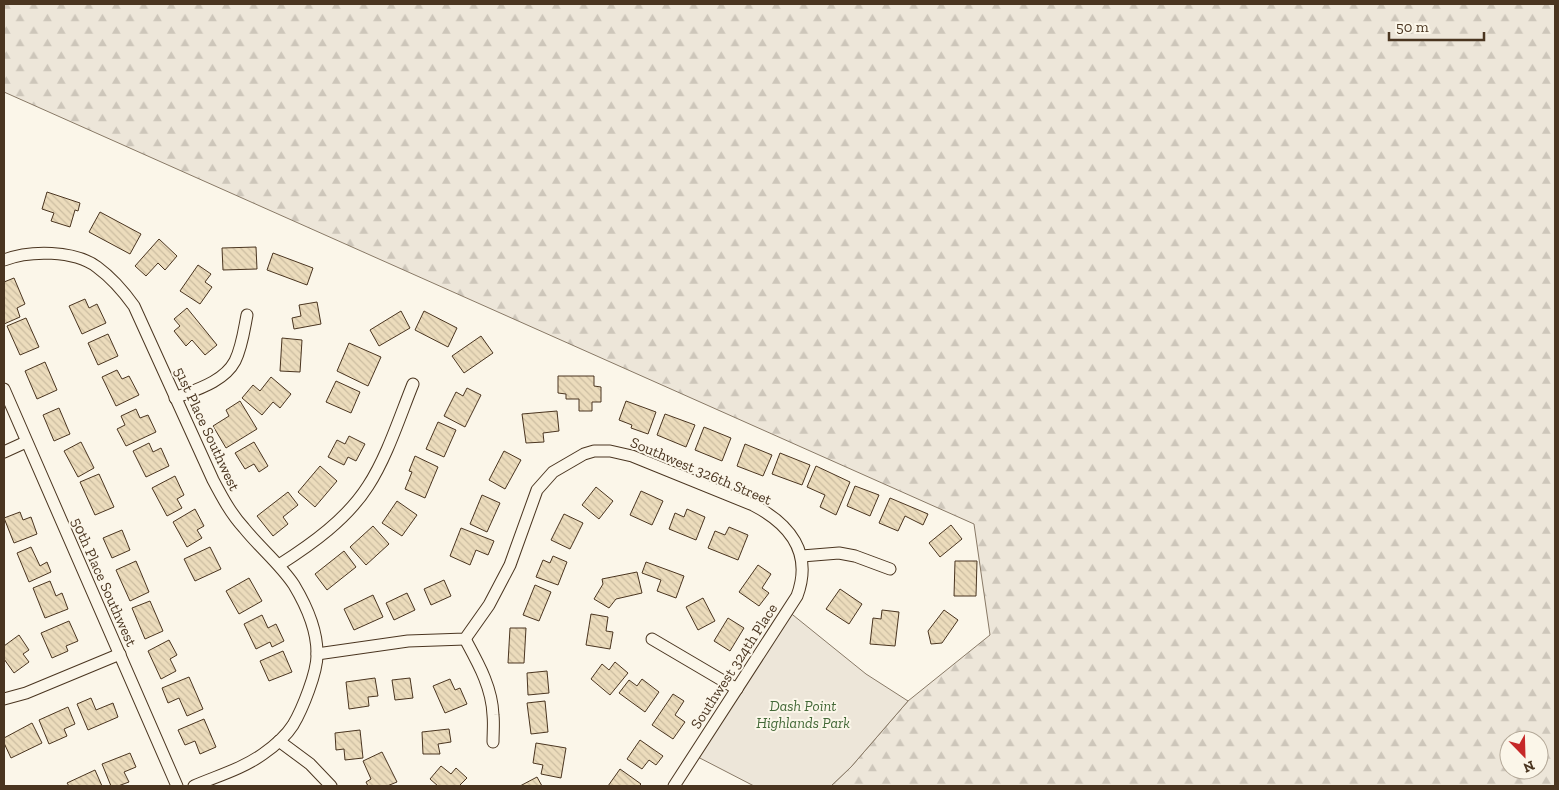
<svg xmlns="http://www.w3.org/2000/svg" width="1559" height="790" viewBox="0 0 1559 790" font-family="'Zilla Slab',serif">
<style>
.forest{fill:url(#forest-firs);stroke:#887966;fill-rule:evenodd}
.park{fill:#ede6d9;stroke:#887966}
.building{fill:url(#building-back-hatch);stroke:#4a3520}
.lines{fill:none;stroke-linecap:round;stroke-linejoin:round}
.street-casing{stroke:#4a3520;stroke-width:13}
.street{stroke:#fbf6e9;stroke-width:11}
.labels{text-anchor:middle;stroke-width:4;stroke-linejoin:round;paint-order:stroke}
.street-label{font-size:15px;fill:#4a3520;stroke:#fbf6e9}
.park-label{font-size:15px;font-style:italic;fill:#436837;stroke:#fbf6e9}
</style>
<defs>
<pattern id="forest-firs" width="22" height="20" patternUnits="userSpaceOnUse" patternTransform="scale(1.25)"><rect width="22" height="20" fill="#ede6d9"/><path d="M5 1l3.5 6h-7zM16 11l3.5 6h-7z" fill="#cdc6ba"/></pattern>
<pattern id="building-back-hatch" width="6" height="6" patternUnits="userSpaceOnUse" patternTransform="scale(1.25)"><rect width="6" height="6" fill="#ecdcbc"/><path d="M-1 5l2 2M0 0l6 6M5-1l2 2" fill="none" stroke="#ccbda1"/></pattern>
</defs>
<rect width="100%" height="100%" fill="#fbf6e9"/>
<path class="forest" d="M4,4H1555V786H831L851,767L908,701L990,635L974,524L4,92ZM1509,740H1539V770H1509Z"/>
<path class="park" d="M788,611L866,674L908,701L851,767L831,786H754L694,755Z"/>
<g class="building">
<path d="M47,192L80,203L78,211L75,210L70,227L51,221L54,213L42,209Z"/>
<path d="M100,212L141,234L130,254L89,232Z"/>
<path d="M159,239L177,256L165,270L158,263L146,276L135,266Z"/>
<path d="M256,247L257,269L223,270L222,248Z"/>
<path d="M273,253L313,268L307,285L267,270Z"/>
<path d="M198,265L211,274L205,282L212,287L200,304L180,291Z"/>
<path d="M14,278L25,304L17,308L20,317L4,324V282Z"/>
<path d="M85,299L89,308L97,304L106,323L82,334L69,306Z"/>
<path d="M317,302L321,324L294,329L292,318L301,316L299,305Z"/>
<path d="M187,308L217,345L205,355L192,340L186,346L174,331L180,326L174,319Z"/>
<path d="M401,311L410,328L379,346L370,330Z"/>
<path d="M424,311L457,328L448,347L415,330Z"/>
<path d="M26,318L39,347L20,355L7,326Z"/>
<path d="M108,334L118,356L98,365L88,343Z"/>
<path d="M481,336L493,353L464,373L452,356Z"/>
<path d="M282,338L302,340L300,372L280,371Z"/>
<path d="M349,343L381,357L368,386L337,371Z"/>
<path d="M45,362L57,390L37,399L25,371Z"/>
<path d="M117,370L122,379L129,376L139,395L116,406L102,377Z"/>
<path d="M558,376H594V386L601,387V402H592V411H579V399H566V394L558,393Z"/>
<path d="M271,377L291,394L280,408L273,402L262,415L242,398L253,385L260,391Z"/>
<path d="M336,381L360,392L351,413L326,402Z"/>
<path d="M467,388L481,395L465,427L444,416L456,392L463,396Z"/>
<path d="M240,401L257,429L226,448L213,426L229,416L226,410Z"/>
<path d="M626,401L656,412L648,434L631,428L632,425L619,420Z"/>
<path d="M59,408L70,434L54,441L43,415Z"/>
<path d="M136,409L140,418L148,415L156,432L126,446L117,429L125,425L121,416Z"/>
<path d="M557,411L559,431L543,433L544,442L526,443L522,414Z"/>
<path d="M665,414L695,425L686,447L657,435Z"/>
<path d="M438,422L456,430L444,457L426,449Z"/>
<path d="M704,427L731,438L722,461L695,450Z"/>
<path d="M349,436L365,444L356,461L348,457L344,465L328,457L337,440L345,444Z"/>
<path d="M81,442L94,468L78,477L64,451Z"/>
<path d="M254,442L268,466L259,472L254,464L245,469L235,453Z"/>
<path d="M149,443L153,452L161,448L169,466L146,477L133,451Z"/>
<path d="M745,444L772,455L763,476L737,466Z"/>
<path d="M504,451L521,460L505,489L489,480Z"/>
<path d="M780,453L810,465L802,485L772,474Z"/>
<path d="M415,456L438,467L425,498L405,489L412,472L409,471Z"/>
<path d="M320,466L337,481L315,507L298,492Z"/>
<path d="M816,466L850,482L836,515L820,507L825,495L807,487Z"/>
<path d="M99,474L114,507L95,515L80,482Z"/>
<path d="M175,476L184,495L177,499L182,508L167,516L152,488Z"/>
<path d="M855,486L879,495L870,516L847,506Z"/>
<path d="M596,487L613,501L599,519L582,505Z"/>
<path d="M641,491L663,501L652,525L630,515Z"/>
<path d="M288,492L298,505L283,517L288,524L273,536L257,516Z"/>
<path d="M482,495L500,503L487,532L470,524Z"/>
<path d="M890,498L928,514L923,525L905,516L898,531L879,523Z"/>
<path d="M397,501L417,515L402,536L382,523Z"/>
<path d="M195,509L204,526L197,530L202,538L187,547L173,522Z"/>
<path d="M687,509L705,517L696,540L669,529L675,513L684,517Z"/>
<path d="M20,512L23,520L31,517L37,534L14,543L4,518Z"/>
<path d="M564,514L583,523L570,549L551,540Z"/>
<path d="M951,525L962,539L940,557L929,543Z"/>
<path d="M373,526L389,544L366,565L350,547Z"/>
<path d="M729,527L748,535L738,560L708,548L715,531L725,535Z"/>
<path d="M461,528L494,541L488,555L476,550L470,565L450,556Z"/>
<path d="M122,530L130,550L112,558L103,538Z"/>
<path d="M31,547L40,566L47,562L51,572L29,582L17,553Z"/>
<path d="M210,547L221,569L195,581L184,559Z"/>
<path d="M344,551L356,567L327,590L315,574Z"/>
<path d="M553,556L567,562L558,585L536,577L543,560L550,563Z"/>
<path d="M136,561L149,592L130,601L116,570Z"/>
<path d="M955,561H977L976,596H954Z"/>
<path d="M646,562L684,576L676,598L657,591L661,580L642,573Z"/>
<path d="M758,565L771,574L762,588L769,593L759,606L739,592Z"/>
<path d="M637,572L642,593L616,599L609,608L594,599L603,584L602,579Z"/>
<path d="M249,578L262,601L239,614L226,591Z"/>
<path d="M444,580L451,596L431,605L424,589Z"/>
<path d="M50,581L56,596L62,593L68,609L45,618L33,588Z"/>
<path d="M535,585L551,592L539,621L523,615Z"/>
<path d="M840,589L862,604L849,624L826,609Z"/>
<path d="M407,593L415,610L394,620L386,603Z"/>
<path d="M373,595L383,617L354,630L344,609Z"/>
<path d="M703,598L715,621L698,630L686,607Z"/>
<path d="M150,601L163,631L145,639L132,608Z"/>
<path d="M882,610L899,612L895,646L870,644L873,618L881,619Z"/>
<path d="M944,610L958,620L942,643L931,644L928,631Z"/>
<path d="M591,614L608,617L606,631L613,632L610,649L586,645Z"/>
<path d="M262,615L268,628L276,624L284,641L272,647L270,642L256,649L244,624Z"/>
<path d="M728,618L744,628L730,651L714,641Z"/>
<path d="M69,621L78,641L66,646L68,651L52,658L41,633Z"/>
<path d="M510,628H526L524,663H508Z"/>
<path d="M19,635L29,650L23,654L29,662L14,673L4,659V646Z"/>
<path d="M169,640L177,655L170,659L176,671L161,679L148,651Z"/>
<path d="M283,651L292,672L269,681L260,661Z"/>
<path d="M615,662L628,673L610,695L591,679L602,664L609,670Z"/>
<path d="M547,671L549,693L528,695L527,673Z"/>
<path d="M189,677L203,709L187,716L179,698L168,703L162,688Z"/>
<path d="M375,678L378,696L368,697L369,706L349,709L346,682Z"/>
<path d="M410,678L413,698L395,700L392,680Z"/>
<path d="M450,679L455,690L460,688L467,704L445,713L433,686Z"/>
<path d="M642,679L659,692L645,712L619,693L629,680L637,686Z"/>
<path d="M673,694L684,701L675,715L685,722L673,739L652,725Z"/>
<path d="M91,698L96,710L113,703L118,717L88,730L77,704Z"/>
<path d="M545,701L548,732L531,734L527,703Z"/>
<path d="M68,707L75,724L64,729L67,736L49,744L39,720Z"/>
<path d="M204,719L216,747L200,754L195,741L185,745L178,730Z"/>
<path d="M32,723L42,743L11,758L4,743V738Z"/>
<path d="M449,729L451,742L438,744L440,754H423L422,732Z"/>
<path d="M360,730L363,758L345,760L344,749L336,750L335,733Z"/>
<path d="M640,740L663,756L656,765L649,760L642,769L627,759Z"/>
<path d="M536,743L566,748L561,778L541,774L543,765L533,763Z"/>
<path d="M382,752L397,782L387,786H368L366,782L371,779L363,761Z"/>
<path d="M130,753L136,767L124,772L129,782L118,786H111L102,764Z"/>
<path d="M441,766L451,774L456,768L467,778L459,786H438L430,779Z"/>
<path d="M620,769L641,784L639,786H608Z"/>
<path d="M95,770L102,786H69L67,783Z"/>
<path d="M537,777L542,786H520Z"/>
</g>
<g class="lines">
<g class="street-casing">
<g id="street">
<path d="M4,260C30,250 74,250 97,267C112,278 124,292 134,306L213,480C222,497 231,514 244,528C260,548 280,564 294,585C306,605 317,630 317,653C318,671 302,710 293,725C286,736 273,747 263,754C242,769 217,776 194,786"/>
<path d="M4,389L177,786"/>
<path d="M175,398C195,390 224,382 235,361C242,347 244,330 247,315"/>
<path d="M4,452L26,442"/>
<path d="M802,556L839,553L855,556L890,569"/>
<path d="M279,565C312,544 347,519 368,486C387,457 400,416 413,384"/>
<path d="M465,639C478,663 492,687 493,715C494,724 493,733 493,742"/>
<path d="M652,639L737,689"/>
<path d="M317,654L408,641L465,639L489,605L510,565L537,490L553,472L584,454L594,451H610L632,456L753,505C790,524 813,553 797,596L674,786"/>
<path d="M4,699L26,693L120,654"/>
<path d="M279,741L310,764L331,786"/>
</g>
</g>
<use href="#street" class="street"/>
</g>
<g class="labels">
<g class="street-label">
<text transform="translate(207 429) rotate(65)" y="5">51st Place Southwest</text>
<text transform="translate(701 471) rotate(23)" y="5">Southwest 326th Street</text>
<text transform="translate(104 582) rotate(66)" y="5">50th Place Southwest</text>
<text transform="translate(734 666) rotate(-57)" y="5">Southwest 324th Place</text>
</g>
<g class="park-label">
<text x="803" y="711">Dash Point<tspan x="803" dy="17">Highlands Park</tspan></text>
</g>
</g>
<rect width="1559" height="790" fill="none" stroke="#4a3520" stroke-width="10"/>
<g transform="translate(1524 755) rotate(157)"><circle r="24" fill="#fbf6e9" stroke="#b4a999"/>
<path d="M0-4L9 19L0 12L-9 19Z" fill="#c62828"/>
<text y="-8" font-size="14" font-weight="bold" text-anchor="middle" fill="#4a3520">N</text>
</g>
<path d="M1389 32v8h95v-8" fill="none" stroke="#4a3520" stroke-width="2.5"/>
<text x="1396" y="32" font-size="15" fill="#4a3520" stroke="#fbf6e9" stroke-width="4" paint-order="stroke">50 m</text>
</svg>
